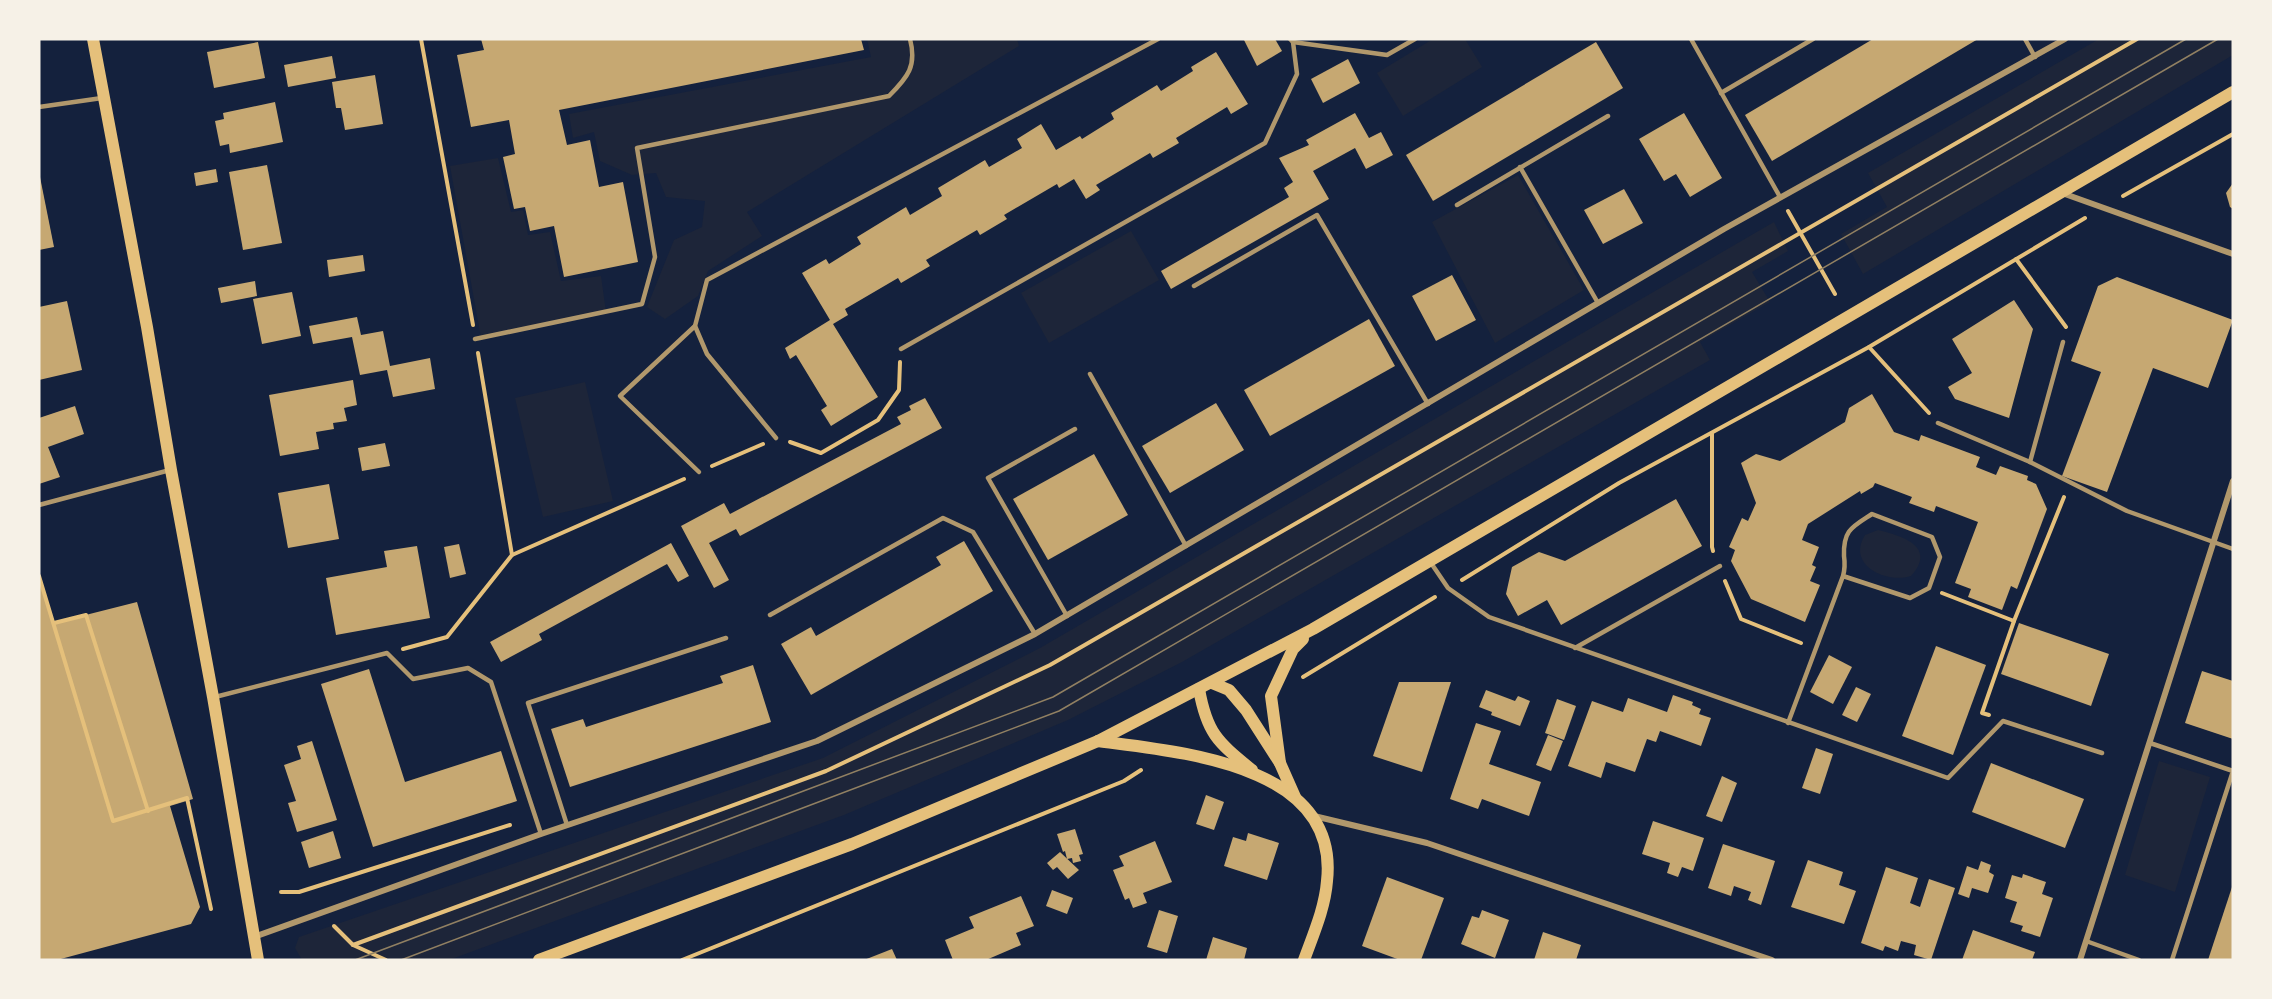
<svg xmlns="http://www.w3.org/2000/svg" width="2272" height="999" viewBox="0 0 2272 999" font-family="Barlow,sans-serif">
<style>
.green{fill:#1d2539}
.building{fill:#c6a872}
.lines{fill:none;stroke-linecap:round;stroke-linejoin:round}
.path{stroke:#e5c07b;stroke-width:4}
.service{stroke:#b1986c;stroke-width:4.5}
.minor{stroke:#b1986c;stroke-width:6}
.secondary{stroke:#e5c07b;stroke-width:12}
.tram{stroke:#918062;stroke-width:1.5}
</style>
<rect width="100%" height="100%" fill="#14213d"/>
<g class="green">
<path d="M867,39H1017L1019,46L747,212L762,236L708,271L698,296L665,319L647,307L674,240L702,227L705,201L666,197L656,173L632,175L600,161L594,132L573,138L569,114L871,57Z"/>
<path d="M1433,39H1465L1482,67L1403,116L1377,73Z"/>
<path d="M2099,39H2233V55L1863,274L1841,234L1887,207L1868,173Z"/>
<path d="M498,158L511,212L523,210L528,235L550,232L561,281L601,276L606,312L481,338L450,166Z"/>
<path d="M1518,175L1584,290L1495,343L1432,222Z"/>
<path d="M1774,222L1788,251L1752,272L1770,302L1700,342L1710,360L1182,662L1068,720L844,815L449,960H302L295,948L299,937L823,758L1040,648Z"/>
<path d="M1131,231L1159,280L1049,343L1021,293Z"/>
<path d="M585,382L613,501L543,517L515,398Z"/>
<path d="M1878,530C1903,536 1937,547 1911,576C1886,584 1846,565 1865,535Z"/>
<path d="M2159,761L2210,777L2175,892L2125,875Z"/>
</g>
<g class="building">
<path d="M481,39H861L864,50L559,110L567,145L590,140L599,187L623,182L638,262L564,277L554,226L530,231L525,207L514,209L503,157L515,154L509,120L471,127L457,55L484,50Z"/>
<path d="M1246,39H1275L1282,51L1257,66L1244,40Z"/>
<path d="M1873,39H1978L1772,161L1745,115Z"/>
<path d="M258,42L265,78L214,88L207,52Z"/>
<path d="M1596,42L1623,88L1433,201L1406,155Z"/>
<path d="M1216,52L1248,104L1231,114L1227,107L1176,138L1179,143L1153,158L1150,153L1096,185L1100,190L1086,199L1074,179L1059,188L1057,184L1004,215L1007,219L980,235L977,230L926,260L930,266L901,283L898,278L845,309L848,315L833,324L878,397L831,426L821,410L827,406L796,355L790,359L785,348L830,320L802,273L826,259L829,264L861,244L857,237L906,207L910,215L942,196L938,188L985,160L989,167L1022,148L1017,139L1041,124L1056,150L1080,136L1082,139L1114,119L1111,113L1157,85L1161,91L1193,71L1191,67Z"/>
<path d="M332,56L336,78L288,87L284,65Z"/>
<path d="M1348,59L1360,83L1323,103L1311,79Z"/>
<path d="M375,75L383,124L345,130L341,108H336L332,82Z"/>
<path d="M275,102L283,142L230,153L229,144L220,146L215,121L224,119L223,113Z"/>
<path d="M1355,113L1369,138L1381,132L1393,155L1366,169L1355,148L1313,171L1329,199L1171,289L1161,271L1289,197L1284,188L1293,182L1279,158L1309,145L1306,140Z"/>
<path d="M1684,113L1722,178L1690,197L1676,174L1664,181L1639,139Z"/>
<path d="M267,165L282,243L243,250L229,172Z"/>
<path d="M216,169L218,182L196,186L194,173Z"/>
<path d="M39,172L54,247L39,250Z"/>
<path d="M2233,183V209L2230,207L2226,193Z"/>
<path d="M1624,189L1643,223L1603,244L1584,210Z"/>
<path d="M363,255L365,271L329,277L327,260Z"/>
<path d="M1452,275L1476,320L1436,341L1412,296Z"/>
<path d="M2117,277L2233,320L2208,388L2153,368L2107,492L2062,476L2101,372L2071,361L2098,286Z"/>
<path d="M255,281L257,296L221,303L218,288Z"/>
<path d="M292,292L301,336L262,344L253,299Z"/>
<path d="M2014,300L2033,329L2009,418L1955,399L1948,387L1972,373L1952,339Z"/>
<path d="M67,301L82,370L39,380V307Z"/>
<path d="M357,317L361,335L383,331L390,366L430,358L435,389L393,397L387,370L360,375L352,337L313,344L309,326Z"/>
<path d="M1369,319L1395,366L1270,436L1244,390Z"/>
<path d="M353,380L357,405L344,408L347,421L333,423L334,429L316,432L319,449L280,456L269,395Z"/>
<path d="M1872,394L1894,432L1919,441L1921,435L1980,457L1976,467L1996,475L2000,466L2028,476L2027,480L2036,484L2047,509L2017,589L2011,586L2002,610L1968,597L1971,589L1955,583L1978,522L1936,506L1934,512L1909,503L1912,497L1875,483L1873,487L1861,494L1860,491L1808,524L1802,540L1819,547L1812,565L1816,567L1810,581L1820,585L1805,622L1751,599L1731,561L1735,550L1729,547L1742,518L1748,521L1756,503L1741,463L1756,454L1780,461L1845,422L1849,408Z"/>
<path d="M925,398L942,428L740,536L736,529L709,543L729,580L714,588L681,526L724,503L730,514L901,424L897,417L911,410L909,406Z"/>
<path d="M1216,403L1244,450L1170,493L1142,446Z"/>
<path d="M75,406L84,434L48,447L60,477L39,484V418Z"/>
<path d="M385,443L390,466L362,471L358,448Z"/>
<path d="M1094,454L1128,515L1048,560L1013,499Z"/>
<path d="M329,484L339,539L288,548L278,493Z"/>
<path d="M1676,499L1702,546L1561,625L1547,600L1518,616L1506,594L1512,567L1539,552L1565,561Z"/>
<path d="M964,541L993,591L811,695L781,644L811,627L816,636L941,565L936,557Z"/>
<path d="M671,543L689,576L678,582L667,564L539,634L542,640L501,662L490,642Z"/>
<path d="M459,544L466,574L450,578L444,547Z"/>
<path d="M417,546L430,618L336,635L326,578L387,567L384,551Z"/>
<path d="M39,581L54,623L137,602L193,799L170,806L200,907L191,924L57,960H39Z"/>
<path d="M2019,623L2109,654L2091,706L2001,674Z"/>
<path d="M1936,646L1986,665L1953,755L1902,736Z"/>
<path d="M1829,655L1852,667L1833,704L1810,692Z"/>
<path d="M753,665L771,722L570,787L551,729L583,719L586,727L723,683L720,676Z"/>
<path d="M369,669L405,782L501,751L517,801L373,847L321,684Z"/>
<path d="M2202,671L2233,681V739L2185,723Z"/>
<path d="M1399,682H1451L1422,772L1373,756Z"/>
<path d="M1856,687L1871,694L1857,722L1842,715Z"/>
<path d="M1486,690L1515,701L1518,696L1530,701L1520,726L1491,715L1492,712L1479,707Z"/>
<path d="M1673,695L1693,702L1692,705L1701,709L1699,714L1711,718L1701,746L1660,731L1656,742L1647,739L1635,772L1606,762L1601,778L1568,766L1592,701L1623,712L1628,698L1667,712Z"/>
<path d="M1557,699L1576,706L1564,740L1545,733Z"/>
<path d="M1476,723L1501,731L1489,764L1541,782L1529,816L1482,799L1478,809L1450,799Z"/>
<path d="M1548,735L1563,741L1551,771L1536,765Z"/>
<path d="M312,741L337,820L297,832L288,803L296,801L284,765L301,759L297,746Z"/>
<path d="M1816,748L1833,754L1820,794L1802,788Z"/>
<path d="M1991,763L2084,799L2065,848L1972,812Z"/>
<path d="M1722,776L1737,783L1722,822L1706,816Z"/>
<path d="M1206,795L1224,802L1214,830L1196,824Z"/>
<path d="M1653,821L1704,838L1693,871L1682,867L1678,877L1667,873L1670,863L1642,854Z"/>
<path d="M1075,829L1083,854L1079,855L1081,861L1073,863L1072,858L1067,859L1065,851L1063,852L1057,834Z"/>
<path d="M333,831L341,858L309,868L301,842Z"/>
<path d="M1248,833L1279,843L1267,880L1224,866L1233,837L1246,841Z"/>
<path d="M1155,841L1172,882L1143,893L1147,903L1133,908L1129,898L1125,900L1113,870L1124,866L1119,856Z"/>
<path d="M1723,844L1775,861L1761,905L1748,900L1751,892L1734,886L1731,896L1708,888Z"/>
<path d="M1060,852L1079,870L1068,879L1057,867L1053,870L1047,863Z"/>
<path d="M1808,860L1843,872L1839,885L1856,891L1844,924L1791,907Z"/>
<path d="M1981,861L1991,865L1989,872L1994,875L1988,893L1972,888L1969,898L1958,894L1967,866L1978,870Z"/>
<path d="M1886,867L1918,878L1910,903L1920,907L1929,879L1955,888L1931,960L1914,955L1916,945L1901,941L1898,951L1885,946L1883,951L1861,943Z"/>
<path d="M2023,874L2046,882L2042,894L2053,898L2040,937L2021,931L2023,926L2010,922L2017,902L2005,898L2012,875L2022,878Z"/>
<path d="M1387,877L1444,898L1421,960H1400L1362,946Z"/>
<path d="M2233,884V960H2208Z"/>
<path d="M1052,890L1073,898L1067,914L1046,906Z"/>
<path d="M1021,896L1034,926L1016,933L1021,945L986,960H953L945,940L974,928L969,917Z"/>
<path d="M1159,910L1178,916L1167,953L1147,947Z"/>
<path d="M1482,910L1509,920L1495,958L1461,944L1472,916L1479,918Z"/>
<path d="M1973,930L2035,952L2032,960H1962Z"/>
<path d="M1543,932L1581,945L1576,960H1534Z"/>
<path d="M1213,937L1247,948L1244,960H1206Z"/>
<path d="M892,949L897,960H864Z"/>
</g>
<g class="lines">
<g class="path">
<path d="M421,39L473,325"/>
<path d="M2123,196L2233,134"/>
<path d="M1788,211L1835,294"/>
<path d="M2016,259L2066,327"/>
<path d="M1869,347L1929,413"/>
<path d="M1712,433V547L1713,551"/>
<path d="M790,442L821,453L878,420L899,390L900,362"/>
<path d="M712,466L763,444"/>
<path d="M512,555L684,479"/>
<path d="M39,576L113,821L187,798L211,909"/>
<path d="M1462,580L1619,483L1869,347L2085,218"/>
<path d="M1725,581L1741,619L1801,643"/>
<path d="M1942,593L2014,621L2064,497"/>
<path d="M54,623L86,615L148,811"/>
<path d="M403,649L447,637L512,555L478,353"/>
<path d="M1303,677L1435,597"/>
<path d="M1989,715L1982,713L2014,621"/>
<path d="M281,892H299L510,825"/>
<path d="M334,926L353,945L386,960"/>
<path d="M353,945L826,771L1050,665L2137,39"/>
<path d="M682,960L1124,781L1141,770"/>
</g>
<g class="service">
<path d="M1290,39L1293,42L1387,55L1415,39"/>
<path d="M1691,39L1780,197"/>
<path d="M2025,39L2035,57"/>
<path d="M1721,93L1813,39"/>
<path d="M39,107L102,98"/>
<path d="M1520,167L1598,303"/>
<path d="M1457,205L1608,116"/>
<path d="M1194,286L1317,215L1428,404"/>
<path d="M695,326L620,396L699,472"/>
<path d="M475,339L642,304L655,257L637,148L889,96C908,77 917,66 910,39"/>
<path d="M901,349L1265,143L1297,74L1293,42"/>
<path d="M1090,374L1186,546"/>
<path d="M1938,423L2030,462L2127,511L2233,549"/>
<path d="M776,438L707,354L695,326L707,280L1158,39"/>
<path d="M2030,462L2063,342"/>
<path d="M39,505L170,470"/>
<path d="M1431,563L1448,588L1489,617L1948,778L2003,721L2102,753"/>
<path d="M770,615L943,518L973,532L1035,634"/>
<path d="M1067,616L988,478L1075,429"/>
<path d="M1575,648L1720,566"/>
<path d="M215,697L387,653L413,679L468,668L491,682L541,834"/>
<path d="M1788,723L1843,576C1845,569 1845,563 1844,556C1843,530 1852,527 1872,514L1932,537L1940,557L1929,588L1910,598L1843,576"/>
<path d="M2150,743L2233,771L2172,960"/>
<path d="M567,825L528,703L726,638"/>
<path d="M2086,941L2139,960"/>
</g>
<g class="minor">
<path d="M2062,193L2233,254"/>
<path d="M1314,816L1427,843L1772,960"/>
<path d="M254,937L541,834L817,741L1035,634L1724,229L2065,39"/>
<path d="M2080,960L2233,481"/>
</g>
<g class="secondary">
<path d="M93,39L147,327L171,470L213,697L258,960"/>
<path d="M1212,683L1229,690L1246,710L1280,763L1295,797"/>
<path d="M1199,689C1207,734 1218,742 1252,770"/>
<path d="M1098,741C1180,752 1340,764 1327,881C1325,908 1313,935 1304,960"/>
<path d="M1280,763L1271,696L1293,649L1303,639"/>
<path d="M539,960L852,844L1098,741L1313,629L2233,92"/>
</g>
<g class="tram">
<path d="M355,960L1053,697L2186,39"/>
<path d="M401,960L1059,711L2218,39"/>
</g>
</g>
<rect width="2272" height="999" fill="none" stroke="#f6f1e7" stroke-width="81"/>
</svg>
